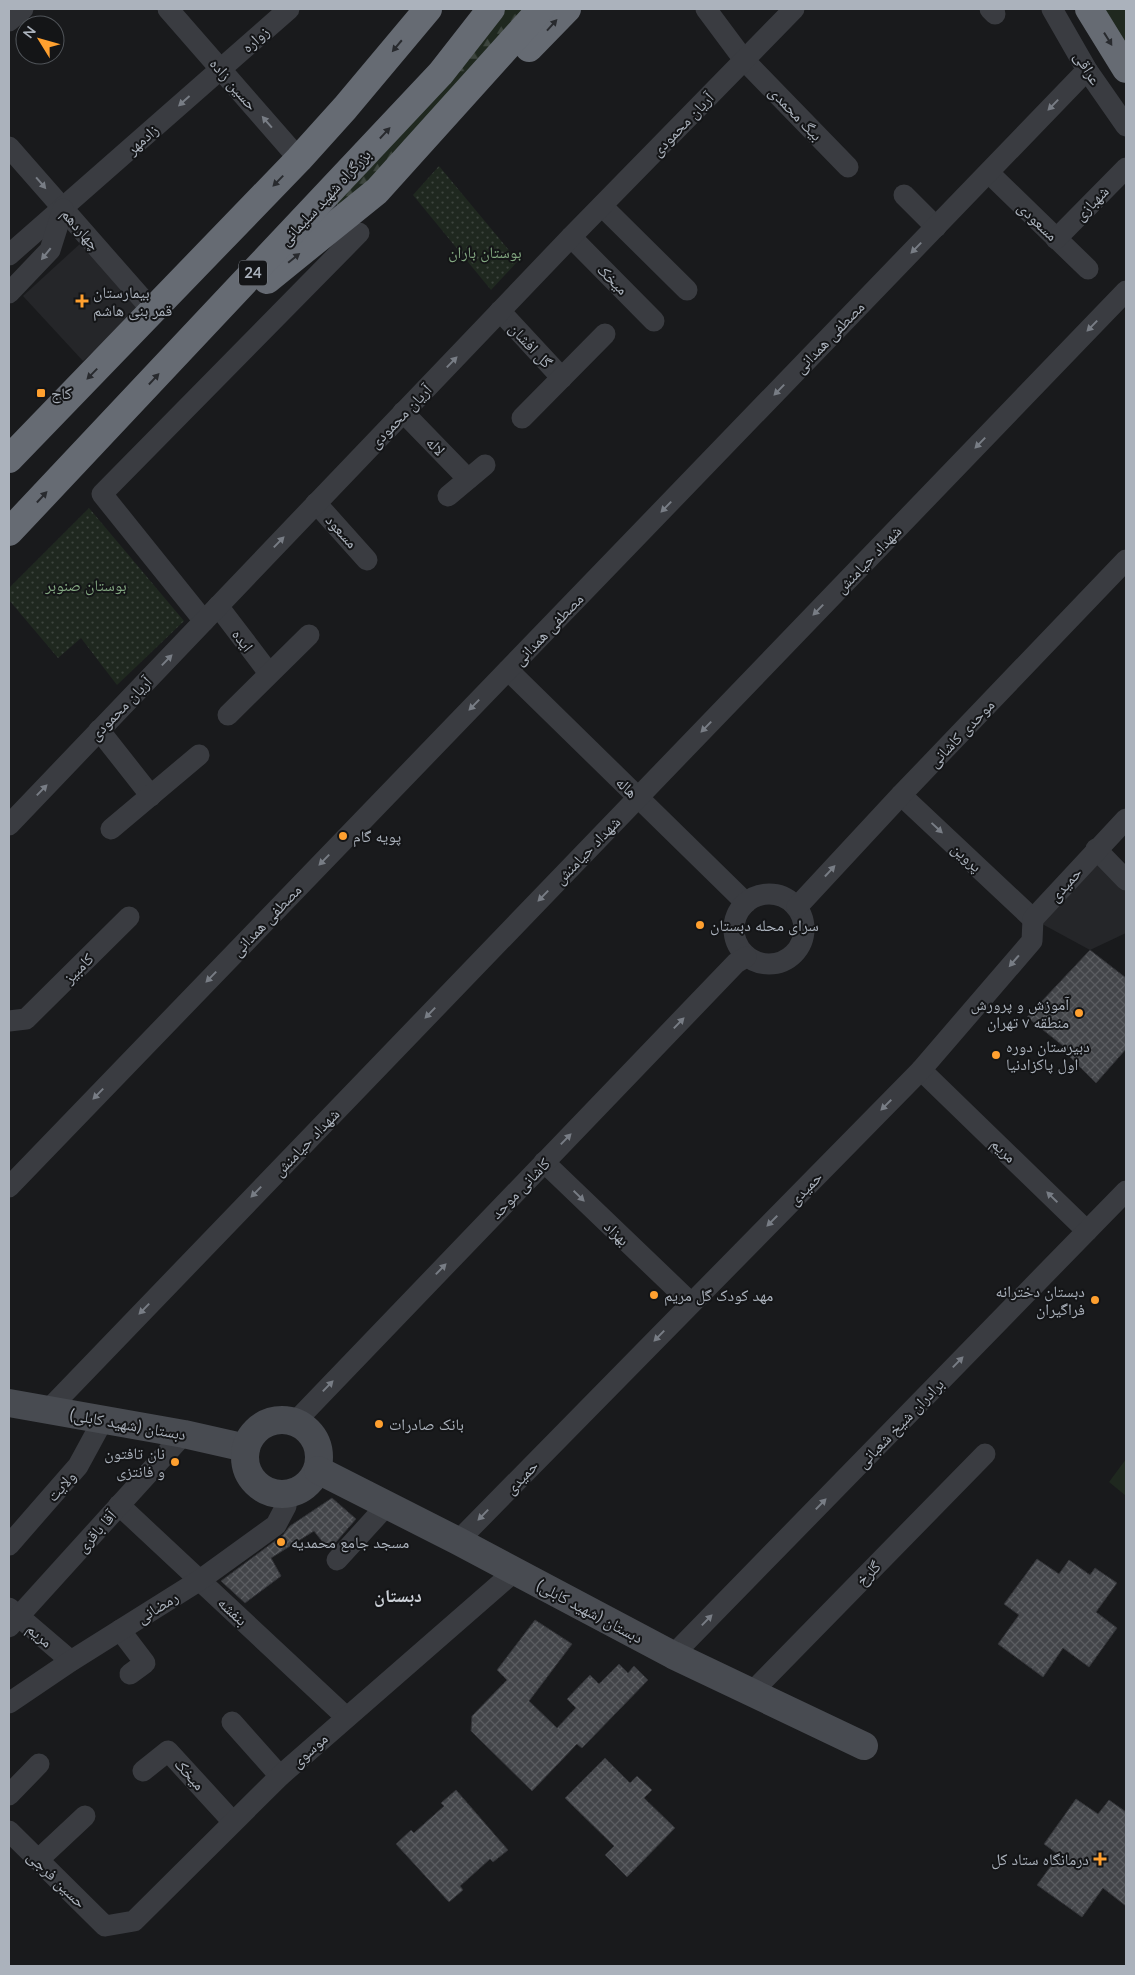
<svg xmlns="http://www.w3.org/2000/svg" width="1135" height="1975" viewBox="0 0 1135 1975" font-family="Lato,'Noto Naskh Arabic',sans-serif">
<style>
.built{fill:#252629}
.green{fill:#1f281f}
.forest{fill:url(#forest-firs)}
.park{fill:url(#park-dots)}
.building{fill:url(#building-cross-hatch);stroke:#333438}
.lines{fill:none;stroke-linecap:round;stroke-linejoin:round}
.street{stroke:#3a3c41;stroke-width:21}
.secondary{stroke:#484b51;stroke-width:28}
.highway{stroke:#666b73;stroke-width:28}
.oneway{fill:#282a2e}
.oneway2{fill:#787d85}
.poi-dot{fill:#ffa02f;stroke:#141517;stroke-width:2}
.labels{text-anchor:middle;stroke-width:4;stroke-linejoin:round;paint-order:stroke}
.shield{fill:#141517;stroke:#7e838a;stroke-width:1}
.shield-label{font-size:15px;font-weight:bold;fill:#abb2bc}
.street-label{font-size:16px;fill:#abb2bc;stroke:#141517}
.park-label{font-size:16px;fill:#83a881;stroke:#141517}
.poi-label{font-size:16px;fill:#abb2bc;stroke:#141517;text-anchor:start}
.neighbourhood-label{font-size:18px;font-weight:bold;fill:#ccd1d8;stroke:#141517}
</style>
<defs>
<pattern id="forest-firs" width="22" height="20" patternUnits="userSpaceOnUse" patternTransform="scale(1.25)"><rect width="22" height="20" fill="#1f281f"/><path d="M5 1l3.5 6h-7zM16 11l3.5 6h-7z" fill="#3d453e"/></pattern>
<pattern id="park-dots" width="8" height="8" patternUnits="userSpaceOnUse" patternTransform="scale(1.25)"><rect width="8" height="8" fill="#1f281f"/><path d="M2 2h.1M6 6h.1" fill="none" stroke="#3d453e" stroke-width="1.8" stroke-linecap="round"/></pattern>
<pattern id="building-cross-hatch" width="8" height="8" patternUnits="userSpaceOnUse" patternTransform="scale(1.25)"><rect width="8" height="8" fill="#434549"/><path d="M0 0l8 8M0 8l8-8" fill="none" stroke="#5b5d61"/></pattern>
</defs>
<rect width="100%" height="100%" fill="#191a1c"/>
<g class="built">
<path d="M82,242L142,307L83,361L23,296Z"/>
<path d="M1094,852L1126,881V933L1090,950L1033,919Z"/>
</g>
<g class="green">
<path d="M1097,9H1126V56Z"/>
<path d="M1126,1459V1496L1109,1482Z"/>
</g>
<path class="forest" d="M502,9H525L462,84L341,209L335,202Z"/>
<g class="park">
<path d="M439,166L518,261L491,290L413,195Z"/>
<path d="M89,508L184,621L117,685L81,638L58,658L9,600V588Z"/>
</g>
<g class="building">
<path d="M1090,950L1126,978V1049L1096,1083L1069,1056L1072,1053L1027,1017Z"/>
<path d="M332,1498L356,1519L329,1550L314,1531L271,1558L281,1576L245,1603L221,1581L283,1535L290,1526Z"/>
<path d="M1037,1559L1059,1574L1069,1560L1090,1575L1095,1568L1117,1583L1096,1612L1117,1628L1089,1667L1063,1648L1043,1677L998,1644L1019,1615L1004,1604Z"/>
<path d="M535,1620L572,1644L529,1701L557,1728L576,1708L567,1699L590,1675L599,1684L619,1664L628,1673L634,1666L648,1680L582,1748L577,1744L532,1791L471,1731L472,1716L507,1680L497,1670Z"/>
<path d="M605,1758L630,1783L637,1776L652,1790L644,1798L675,1828L627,1877L605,1855L614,1846L565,1798Z"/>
<path d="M456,1790L508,1850L493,1862L490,1859L460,1886L463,1890L449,1902L396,1844L411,1830L414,1833L444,1806L441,1803Z"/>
<path d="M1076,1799L1098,1814L1109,1800L1126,1812V1906L1103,1888L1082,1917L1037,1885L1059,1855L1044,1844Z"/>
</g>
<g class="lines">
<g class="street">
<path d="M168,9L299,159"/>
<path d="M706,9L744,60L848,167"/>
<path d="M990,9L995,14"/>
<path d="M1052,9L1087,70L1126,126"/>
<path d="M9,21L23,9"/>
<path d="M9,147L153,311"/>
<path d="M989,173L1088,269"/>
<path d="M904,195L936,227"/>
<path d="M602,206L687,290"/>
<path d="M571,237L654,321"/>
<path d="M1056,239L1126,168"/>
<path d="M9,255L289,9"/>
<path d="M9,293L50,250L63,209"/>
<path d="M500,311L562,378"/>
<path d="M403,412L468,479"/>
<path d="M522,418L605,334"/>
<path d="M448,496L485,465"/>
<path d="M316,503L367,560"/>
<path d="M218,606L269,673"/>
<path d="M204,621L102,494L359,233"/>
<path d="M508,670L746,903"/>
<path d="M228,715L309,635"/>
<path d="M99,730L151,796"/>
<path d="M901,795L1033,919"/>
<path d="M9,825L571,237L794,9"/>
<path d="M111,829L199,755"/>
<path d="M1096,849L1126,880"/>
<circle cx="769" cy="929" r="35"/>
<path d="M797,907L901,795L1126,560"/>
<path d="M9,1021L26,1019L129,917"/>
<path d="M921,1070L1087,1231"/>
<path d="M544,1162L691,1303"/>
<path d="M9,1187L1087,70"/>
<path d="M48,1410L1126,291"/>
<path d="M295,1422L736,963L746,957"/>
<path d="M119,1505L346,1717"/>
<path d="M458,1541L921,1070L1032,941L1033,919L1126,819"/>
<path d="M9,1545L78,1466L103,1420"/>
<path d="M337,1560L387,1505"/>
<path d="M9,1608L71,1661"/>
<path d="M9,1627L184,1434"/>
<path d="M120,1630L145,1663L130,1674"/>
<path d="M673,1655L1126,1191"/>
<path d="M751,1693L985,1454"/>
<path d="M9,1703L71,1661L200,1580L276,1525L286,1506L287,1495"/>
<path d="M232,1722L280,1776"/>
<path d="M143,1771L168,1751L233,1822"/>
<path d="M9,1795L39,1764"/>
<path d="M9,1831L105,1926L134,1921L280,1776L515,1571"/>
<path d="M38,1860L85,1816"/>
</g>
<g class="secondary">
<path d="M9,1403L184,1434L246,1448"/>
<circle cx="282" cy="1457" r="37"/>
<path d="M318,1470L458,1541L673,1655L864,1746"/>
</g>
<g class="highway">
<path d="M1089,9L1126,69"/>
<path d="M529,48L567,9"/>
<path d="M267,280L377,191L541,9"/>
<path d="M9,459L299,159L345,108L428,9"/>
<path d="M9,532L441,73L491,9"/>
</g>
</g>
<defs><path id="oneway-solid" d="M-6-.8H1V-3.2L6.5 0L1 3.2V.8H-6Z" transform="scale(1.25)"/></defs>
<g class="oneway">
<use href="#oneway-solid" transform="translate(552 25) rotate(-48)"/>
<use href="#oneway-solid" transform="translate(1108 39) rotate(58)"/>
<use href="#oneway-solid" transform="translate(397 46) rotate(130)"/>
<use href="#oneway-solid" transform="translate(385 133) rotate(-47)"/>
<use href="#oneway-solid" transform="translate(278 181) rotate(134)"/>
<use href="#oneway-solid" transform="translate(294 258) rotate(-39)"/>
<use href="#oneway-solid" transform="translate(92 374) rotate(134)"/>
<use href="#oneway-solid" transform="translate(154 379) rotate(-47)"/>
<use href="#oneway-solid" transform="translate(42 497) rotate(-47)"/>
</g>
<g class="oneway2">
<use href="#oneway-solid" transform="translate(184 101) rotate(138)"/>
<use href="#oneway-solid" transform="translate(1053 105) rotate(134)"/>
<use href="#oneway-solid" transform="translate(267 122) rotate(-131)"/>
<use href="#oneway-solid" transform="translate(41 183) rotate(49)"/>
<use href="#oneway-solid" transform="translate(916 248) rotate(134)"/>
<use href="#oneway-solid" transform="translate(46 254) rotate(129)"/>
<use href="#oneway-solid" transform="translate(1092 326) rotate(134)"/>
<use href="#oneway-solid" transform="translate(452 362) rotate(-46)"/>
<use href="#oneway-solid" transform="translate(779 390) rotate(134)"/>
<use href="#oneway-solid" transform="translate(980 443) rotate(134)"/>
<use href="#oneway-solid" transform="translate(666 507) rotate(134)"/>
<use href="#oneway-solid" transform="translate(279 542) rotate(-46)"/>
<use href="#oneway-solid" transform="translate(818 610) rotate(134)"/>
<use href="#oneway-solid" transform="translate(167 660) rotate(-46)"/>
<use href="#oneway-solid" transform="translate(474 705) rotate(134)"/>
<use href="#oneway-solid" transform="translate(706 727) rotate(134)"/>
<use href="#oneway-solid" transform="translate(42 790) rotate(-46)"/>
<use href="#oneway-solid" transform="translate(937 828) rotate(43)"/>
<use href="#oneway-solid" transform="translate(324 860) rotate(134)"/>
<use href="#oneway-solid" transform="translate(830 871) rotate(-47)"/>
<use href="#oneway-solid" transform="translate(543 896) rotate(134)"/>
<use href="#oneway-solid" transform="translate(1014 961) rotate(131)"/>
<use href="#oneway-solid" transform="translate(211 977) rotate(134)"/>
<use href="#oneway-solid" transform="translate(430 1013) rotate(134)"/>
<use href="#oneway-solid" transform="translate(679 1023) rotate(-46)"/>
<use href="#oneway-solid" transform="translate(98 1094) rotate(134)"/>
<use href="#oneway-solid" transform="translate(886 1105) rotate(135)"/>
<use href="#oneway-solid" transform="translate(566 1139) rotate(-46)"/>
<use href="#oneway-solid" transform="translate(256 1192) rotate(134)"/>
<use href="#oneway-solid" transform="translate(579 1196) rotate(44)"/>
<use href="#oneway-solid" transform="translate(1052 1197) rotate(-136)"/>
<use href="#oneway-solid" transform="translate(772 1221) rotate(135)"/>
<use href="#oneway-solid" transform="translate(441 1269) rotate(-46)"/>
<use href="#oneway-solid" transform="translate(144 1309) rotate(134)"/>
<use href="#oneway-solid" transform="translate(659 1336) rotate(134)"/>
<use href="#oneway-solid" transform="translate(958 1362) rotate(-46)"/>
<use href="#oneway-solid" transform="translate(328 1386) rotate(-46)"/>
<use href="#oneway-solid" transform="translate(821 1504) rotate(-46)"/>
<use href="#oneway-solid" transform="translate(483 1515) rotate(134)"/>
<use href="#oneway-solid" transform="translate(707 1620) rotate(-46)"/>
</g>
<g class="poi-dot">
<path d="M79.5 293.5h5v5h5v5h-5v5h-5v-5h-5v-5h5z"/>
<rect x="36" y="388" width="10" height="10" rx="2.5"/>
<circle cx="343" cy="836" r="5"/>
<circle cx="700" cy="925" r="5"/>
<circle cx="1079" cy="1013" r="5"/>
<circle cx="996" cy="1055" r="5"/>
<circle cx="654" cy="1295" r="5"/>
<circle cx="1095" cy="1300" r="5"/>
<circle cx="379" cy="1424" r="5"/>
<circle cx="175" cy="1462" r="5"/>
<circle cx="281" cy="1542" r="5"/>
<path d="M1097.5 1851.5h5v5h5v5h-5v5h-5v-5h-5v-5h5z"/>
</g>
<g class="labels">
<rect class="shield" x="239" y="260.5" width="28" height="25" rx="4"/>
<g class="shield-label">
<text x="253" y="278">24</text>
</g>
<g class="street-label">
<text transform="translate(255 39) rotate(-42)" y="6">زواره</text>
<text transform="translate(1088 68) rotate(59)" y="6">عراقی</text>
<text transform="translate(234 84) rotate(49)" y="6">حسین زاده</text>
<text transform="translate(796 113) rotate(46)" y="6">بیگ محمدی</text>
<text transform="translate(682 124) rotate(-46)" y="6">آریان محمودی</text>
<text transform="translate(142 139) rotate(-42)" y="6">زادمهر</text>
<text transform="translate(325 197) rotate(-47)" y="6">بزرگراه شهید سلیمانی</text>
<text transform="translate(1091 203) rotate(-46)" y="6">شهبازی</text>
<text transform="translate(1038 221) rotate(44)" y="6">مسعودی</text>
<text transform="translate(81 229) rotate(49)" y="6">چهاردهم</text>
<text transform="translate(613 279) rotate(45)" y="6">میخک</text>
<text transform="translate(829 337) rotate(-46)" y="6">مصطفی همدانی</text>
<text transform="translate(531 345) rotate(47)" y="6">گل افشان</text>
<text transform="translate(400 416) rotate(-46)" y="6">آریان محمودی</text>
<text transform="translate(436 446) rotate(46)" y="6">لاله</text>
<text transform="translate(342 531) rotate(48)" y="6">مسعود</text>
<text transform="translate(868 559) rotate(-46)" y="6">شهداد حیامنش</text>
<text transform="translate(548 629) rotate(-46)" y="6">مصطفی همدانی</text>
<text transform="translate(243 640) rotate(53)" y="6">ایده</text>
<text transform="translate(120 708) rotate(-46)" y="6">آریان محمودی</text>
<text transform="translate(961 733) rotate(-46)" y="6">موحدی کاشانی</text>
<text transform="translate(627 787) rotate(44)" y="6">هاله</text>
<text transform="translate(587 850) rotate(-46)" y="6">شهداد حیامنش</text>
<text transform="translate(967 857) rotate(43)" y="6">پروین</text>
<text transform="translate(1065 884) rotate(-48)" y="6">حمیدی</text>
<text transform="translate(266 920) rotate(-46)" y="6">مصطفی همدانی</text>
<text transform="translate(78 968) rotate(-45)" y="6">کامبیز</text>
<text transform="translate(306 1142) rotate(-46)" y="6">شهداد حیامنش</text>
<text transform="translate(1004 1150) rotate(44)" y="6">مریم</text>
<text transform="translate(520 1188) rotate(-46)" y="6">کاشانی موحد</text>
<text transform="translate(805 1188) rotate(-45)" y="6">حمیدی</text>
<text transform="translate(617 1233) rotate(44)" y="6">بهزاد</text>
<text transform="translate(900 1423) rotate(-46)" y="6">برادران شیخ شعبانی</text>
<text transform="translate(128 1424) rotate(10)" y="6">دبستان (شهید کابلی)</text>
<text transform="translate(521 1477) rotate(-46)" y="6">حمیدی</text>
<text transform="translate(61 1486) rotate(-48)" y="6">ولایت</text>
<text transform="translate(96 1531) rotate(-48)" y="6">آقا باقری</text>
<text transform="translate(868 1573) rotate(-46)" y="6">گلرخ</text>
<text transform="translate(157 1607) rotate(-32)" y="6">رمضانی</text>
<text transform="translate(233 1611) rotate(43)" y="6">بنفشه</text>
<text transform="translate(590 1611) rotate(28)" y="6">دبستان (شهید کابلی)</text>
<text transform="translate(40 1635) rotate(41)" y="6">مریم</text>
<text transform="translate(309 1750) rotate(-42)" y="6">موسوی</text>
<text transform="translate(190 1774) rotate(48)" y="6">میخک</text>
<text transform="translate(57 1879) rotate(44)" y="6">حسین فرجی</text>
</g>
<g class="park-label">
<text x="485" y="258">بوستان باران</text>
<text x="86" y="591">بوستان صنوبر</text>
</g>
<g class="poi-label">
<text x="93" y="298">بیمارستان<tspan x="93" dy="18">قمر بنی هاشم</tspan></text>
<text x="51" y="399">کاج</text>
<text x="353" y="842">پویه گام</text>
<text x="710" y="931">سرای محله دبستان</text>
<text x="1069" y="1010" text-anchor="end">آموزش و پرورش<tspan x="1069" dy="18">منطقه ۷ تهران</tspan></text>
<text x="1006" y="1052">دبیرستان دوره<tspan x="1006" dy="18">اول پاکزادنیا</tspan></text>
<text x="1085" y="1297" text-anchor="end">دبستان دخترانه<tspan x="1085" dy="18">فراگیران</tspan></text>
<text x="664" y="1301">مهد کودک گل مریم</text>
<text x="389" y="1430">بانک صادرات</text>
<text x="165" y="1459" text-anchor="end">نان تافتون<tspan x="165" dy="18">و فانتزی</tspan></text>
<text x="291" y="1548">مسجد جامع محمدیه</text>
<text x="1089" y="1865" text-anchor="end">درمانگاه ستاد کل</text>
</g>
<g class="neighbourhood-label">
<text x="398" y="1602">دبستان</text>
</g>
</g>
<rect width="1135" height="1975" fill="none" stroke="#abb2bc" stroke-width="20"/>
<g transform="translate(40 40) rotate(307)"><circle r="24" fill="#141517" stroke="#505459"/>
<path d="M0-4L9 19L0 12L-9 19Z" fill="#ffa02f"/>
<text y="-8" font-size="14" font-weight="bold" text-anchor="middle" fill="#abb2bc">N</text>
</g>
</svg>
